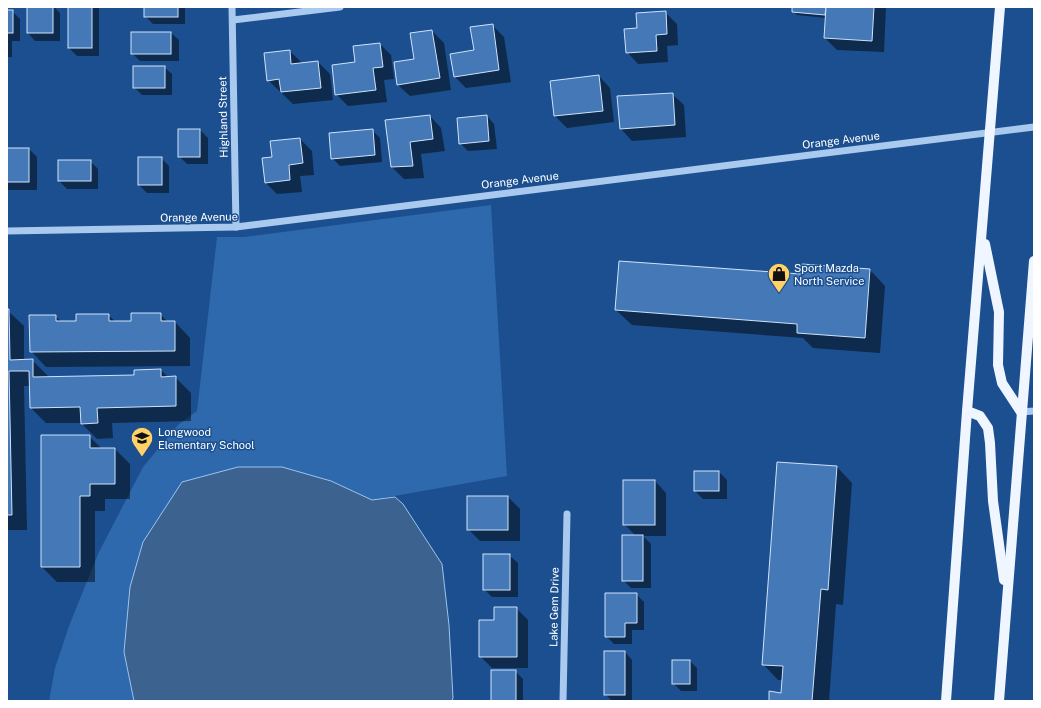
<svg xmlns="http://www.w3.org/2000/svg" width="1041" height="708" viewBox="0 0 1041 708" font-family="'Public Sans',sans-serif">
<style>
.green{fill:#2e69ad}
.water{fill:#3c6290;stroke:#9cc4f0}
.shadow{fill:#0007}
.building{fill:#4478b7;stroke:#cfe3fa}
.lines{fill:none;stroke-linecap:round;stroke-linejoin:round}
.minor{stroke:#a9c9ee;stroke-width:7}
.major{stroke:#f0f6ff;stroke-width:10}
.labels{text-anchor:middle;stroke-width:3;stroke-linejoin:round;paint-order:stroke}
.street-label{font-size:11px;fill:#fff;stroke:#1b4f8f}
.poi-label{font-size:11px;fill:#fff;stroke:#1b4f8f;text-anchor:start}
</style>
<rect width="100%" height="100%" fill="#1b4f8f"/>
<path class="green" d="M491,205L507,476L372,500L331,481L124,652L134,701H49L55,668L69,626L98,554L143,467L178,425L197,411L217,237H244Z"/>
<path class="water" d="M238,467H282L331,481L372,500L395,497L403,504L442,564L449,625L453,698L452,701H134L124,652L130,587L143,542L182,482Z"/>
<g class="shadow">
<path d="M28,7H54L60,13V41H35L28,33Z"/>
<path d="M69,7H99V56H77L69,48Z"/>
<path d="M145,7H185V24H153L145,16Z"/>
<path d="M793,7H886L884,52L837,50L825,38L826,18L797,15L793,11Z"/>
<path d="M7,11H12L20,19V41H12V57H7Z"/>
<path d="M665,12L677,24L678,45L667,46L668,62L638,64L627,52L638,29Z"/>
<path d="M492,25L504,37L511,82L466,88L455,77L475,51Z"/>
<path d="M432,31L444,43L451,90L410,96L398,85Z"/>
<path d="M132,33H171L179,40V61H140L132,53Z"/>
<path d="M380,44L391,55L394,79L384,80L387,102L348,106L336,94Z"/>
<path d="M290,51L302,63L318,62L330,74L333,100L293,104L268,80Z"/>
<path d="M164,67L172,74V95H142L134,87Z"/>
<path d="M599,76L610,88L614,122L567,128L555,116L551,82Z"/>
<path d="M672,94L684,105L686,137L632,141L621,129Z"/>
<path d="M430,116L441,128L445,151L421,154L424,178L404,179L392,167L386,121Z"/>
<path d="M487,116L494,124L497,149L468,151L460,143Z"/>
<path d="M200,130L208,138V164H187L179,156Z"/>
<path d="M372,130L380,138L382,162L340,166L332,158Z"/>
<path d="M300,139L312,151L314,175L300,176L302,192L277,194L266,183L273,158Z"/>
<path d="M7,149H29L37,157V190H7Z"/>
<path d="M161,158L169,166V193H147L139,185Z"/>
<path d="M59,161H90L98,169V189H67L59,181Z"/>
<path d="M870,270L885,286L880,353L813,348L803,338L632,325L616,310L802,275Z"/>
<path d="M7,310L24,326V361L32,360L48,376V378L135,376V371L161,370L168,377H175L191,393V421L112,423L113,438L97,439L81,423H46L31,408L30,386H24L27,530H7Z"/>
<path d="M160,314L168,322H175L190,338V366L46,367L31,351L55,316L62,322H77L108,315L116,322H132Z"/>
<path d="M89,436L102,449H115L130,464V499H105V511H95V582H57L42,567Z"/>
<path d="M837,467L852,483L843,605L836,604L829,701H770L782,694L783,680H778L763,664Z"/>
<path d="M719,472L727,480V499H703L695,491Z"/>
<path d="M655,481L666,493V536H643L651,544V588H631L623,580L636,536L624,524Z"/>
<path d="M508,497L520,509V541H480L468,529Z"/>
<path d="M510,556L518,563V597H492L484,589Z"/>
<path d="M636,594L644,602V630H632V644H614L606,636Z"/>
<path d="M516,608L528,620V668H492L480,656L495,621Z"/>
<path d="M625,652L632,660V701H612L605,694Z"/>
<path d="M690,661L697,668V691H681L673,683Z"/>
<path d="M515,671L523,679V701H492Z"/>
</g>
<g class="building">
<rect x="27" y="7" width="26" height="26"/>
<rect x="68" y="7" width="24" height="41"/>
<rect x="144" y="7" width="34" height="10"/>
<path d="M792,7H826L825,15L792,12Z"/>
<path d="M826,7H874L872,41L824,38Z"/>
<rect x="7" y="10" width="6" height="23"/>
<path d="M666,11L667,34L656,35L657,51L626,53L624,29L637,28L636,13Z"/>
<path d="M493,24L499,70L454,77L450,54L474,50L470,27Z"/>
<path d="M432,30L440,78L397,85L394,62L414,59L410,33Z"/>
<rect x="131" y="32" width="40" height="22"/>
<path d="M380,43L383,67L373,68L376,90L335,95L332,65L355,62L353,46Z"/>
<path d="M290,50L291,64L318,61L321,88L281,92L279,79L267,81L264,53Z"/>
<rect x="133" y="66" width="32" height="22"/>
<path d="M599,75L603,111L554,116L550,81Z"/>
<path d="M673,93L675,125L620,129L617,96Z"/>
<path d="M430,115L433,139L410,142L413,166L391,167L385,120Z"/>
<path d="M487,115L489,141L459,144L457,118Z"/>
<rect x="178" y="129" width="22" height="28"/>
<path d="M373,129L375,155L331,159L329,133Z"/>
<path d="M300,138L303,163L289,165L290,180L265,183L262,158L272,157L270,141Z"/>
<rect x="7" y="148" width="22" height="34"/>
<rect x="138" y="157" width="24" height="28"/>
<rect x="58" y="160" width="33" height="21"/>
<path d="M619,261L801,274L802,264L870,269L865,338L797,333V324L615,310Z"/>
<path d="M7,309H9L10,360L33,359V377L134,375V370L161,369V377L176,376V406L97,408L98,423L81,424L80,407L30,408L29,371H9L12,515H7Z"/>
<path d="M131,313H161V321H175V351L30,352L29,315H56V321H76V314H109V321H131Z"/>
<path d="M41,435H90V448H115V484H90V496H80V567H41Z"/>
<path d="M777,462L837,466L828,590L821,589L812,701H769V691L781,693L783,666L762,665Z"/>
<rect x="694" y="471" width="25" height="20"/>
<rect x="623" y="480" width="32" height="45"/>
<rect x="467" y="496" width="41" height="34"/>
<rect x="622" y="535" width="21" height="46"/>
<rect x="483" y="554" width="27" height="36"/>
<path d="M605,593H637V623H625V637H605Z"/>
<path d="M494,607H517V657H479V620H494Z"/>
<rect x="604" y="651" width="21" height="44"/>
<rect x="672" y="660" width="18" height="24"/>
<rect x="491" y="670" width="25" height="31"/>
</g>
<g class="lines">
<g class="minor">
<path d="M232,7L236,227"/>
<path d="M233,20L340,7"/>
<path d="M7,231L236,227L1034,127"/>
<path d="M1021,412L1034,411"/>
<path d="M563,701L567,514"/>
</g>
<g class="major">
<path d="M985,244L999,312L998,365L1002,383L1021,412"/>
<path d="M967,411L980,416L988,428L990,443L993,501L1004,580"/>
<path d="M946,701L967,411L1000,7"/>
<path d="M999,701L1034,261"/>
</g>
</g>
<defs>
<g id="shop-pin" transform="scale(1.15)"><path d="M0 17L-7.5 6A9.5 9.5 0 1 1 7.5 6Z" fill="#ffd166" stroke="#1b4f8f"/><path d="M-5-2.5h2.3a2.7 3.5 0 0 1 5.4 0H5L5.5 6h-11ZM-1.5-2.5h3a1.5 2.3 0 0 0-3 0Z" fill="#111"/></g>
<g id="school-pin" transform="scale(1.15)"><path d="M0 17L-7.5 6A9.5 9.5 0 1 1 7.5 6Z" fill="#ffd166" stroke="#1b4f8f"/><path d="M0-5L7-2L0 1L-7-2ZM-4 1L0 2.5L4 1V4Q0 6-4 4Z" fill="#111"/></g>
</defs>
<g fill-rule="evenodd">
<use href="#shop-pin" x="779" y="274"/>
<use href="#school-pin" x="142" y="438"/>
</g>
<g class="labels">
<g class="street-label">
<text transform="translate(223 117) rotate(-91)" y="4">Highland Street</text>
<text transform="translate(841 140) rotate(-7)" y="4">Orange Avenue</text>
<text transform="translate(520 180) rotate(-7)" y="4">Orange Avenue</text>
<text transform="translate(199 217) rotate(-1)" y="4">Orange Avenue</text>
<text transform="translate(554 607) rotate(-89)" y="4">Lake Gem Drive</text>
</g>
<g class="poi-label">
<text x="794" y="272">Sport Mazda<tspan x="794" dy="13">North Service</tspan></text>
<text x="158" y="436">Longwood<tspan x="158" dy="13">Elementary School</tspan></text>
</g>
</g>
<rect width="1041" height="708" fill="none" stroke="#ffffff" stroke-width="16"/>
</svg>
